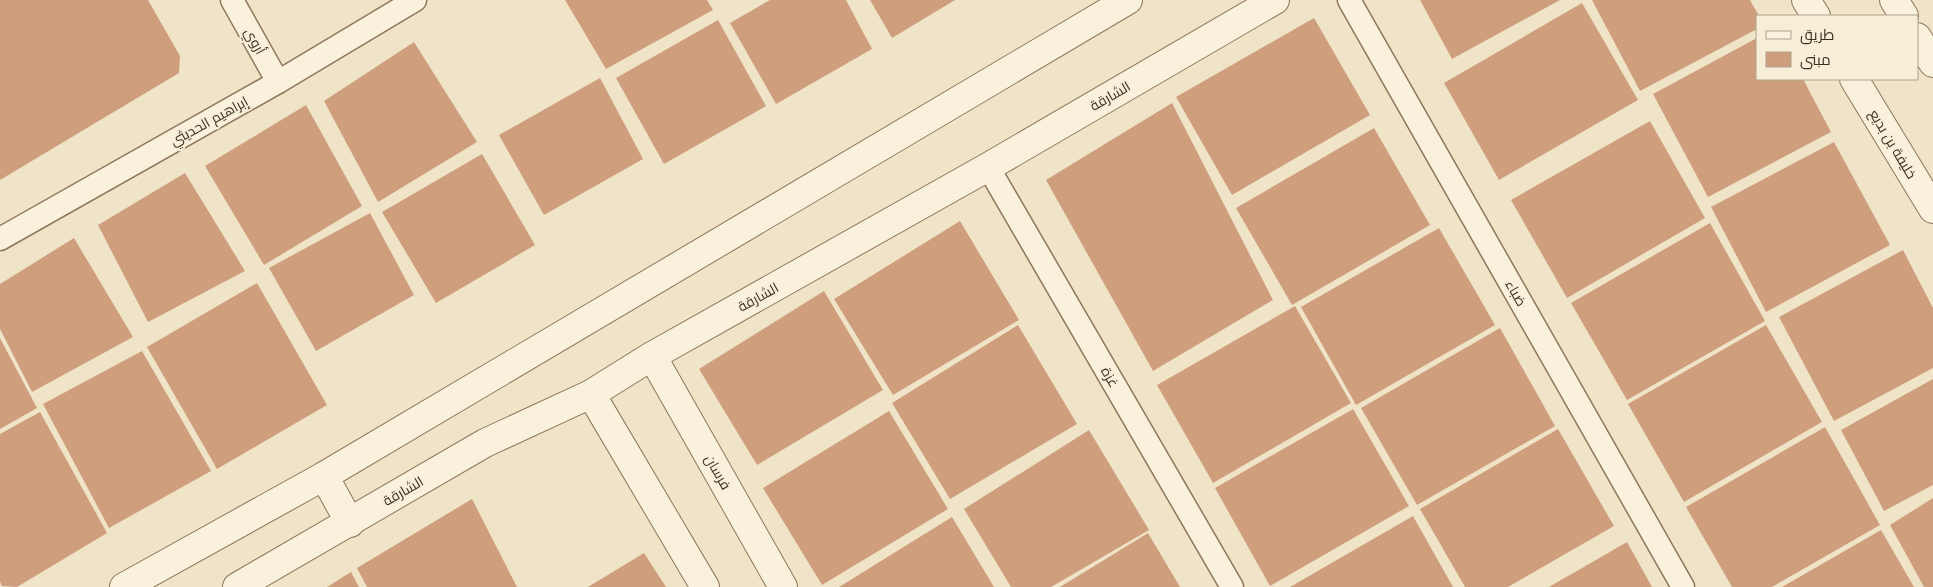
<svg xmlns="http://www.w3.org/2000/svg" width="1933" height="587" viewBox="0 0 1933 587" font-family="'Noto Serif',Cairo,serif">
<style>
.building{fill:#cf9f7d}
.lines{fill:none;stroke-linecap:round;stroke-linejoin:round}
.minor-casing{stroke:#8d765c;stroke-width:25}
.tertiary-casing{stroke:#8d765c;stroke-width:30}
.minor{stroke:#faf1dc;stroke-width:22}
.tertiary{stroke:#faf1dc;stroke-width:28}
.labels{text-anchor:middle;stroke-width:4;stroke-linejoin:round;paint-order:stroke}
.street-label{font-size:14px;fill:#3d2e20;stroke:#f7eed8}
</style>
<rect width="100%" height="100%" fill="#f0e4c8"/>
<g class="building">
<path d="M0,0H148L180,56L179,73L0,180Z"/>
<path d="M565,0H707L713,10L606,69Z"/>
<path d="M770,0H846L872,49L776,104L730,23Z"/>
<path d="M870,0H955L892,38Z"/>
<path d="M1420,0H1560L1452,59Z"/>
<path d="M1592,0H1750L1759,16H1757V29L1640,91Z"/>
<path d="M1582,3L1638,100L1499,180L1444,83Z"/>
<path d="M1314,18L1370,115L1232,195L1176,97Z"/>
<path d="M718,20L766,106L664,164L616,78Z"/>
<path d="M1757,38V79H1803L1831,132L1708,197L1653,94Z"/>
<path d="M414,42L477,142L378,202L324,101Z"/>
<path d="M600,78L643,159L544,215L499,135Z"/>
<path d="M1172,103L1273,300L1153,371L1046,180Z"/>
<path d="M306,105L362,206L264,265L205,166Z"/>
<path d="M1650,121L1705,218L1567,298L1511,200Z"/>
<path d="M1374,128L1430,225L1292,305L1236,208Z"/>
<path d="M1834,142L1890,245L1766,312L1711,207Z"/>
<path d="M482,154L535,245L436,303L382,212Z"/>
<path d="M185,173L245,271L148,322L98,225Z"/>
<path d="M370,213L414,295L316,351L269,268Z"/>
<path d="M960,221L1019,320L893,395L834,299Z"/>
<path d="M1710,223L1765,321L1627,400L1571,303Z"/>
<path d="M1439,228L1495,325L1356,405L1301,307Z"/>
<path d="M74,238L133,337L32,392L0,329V284Z"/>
<path d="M1903,250L1933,308V368L1834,421L1779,317Z"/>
<path d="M257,283L327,405L217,469L147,347Z"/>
<path d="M824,291L883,390L757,465L699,369Z"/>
<path d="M1295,306L1351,403L1213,483L1157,385Z"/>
<path d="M1018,325L1077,424L950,499L892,403Z"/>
<path d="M1766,325L1822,422L1684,502L1628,404Z"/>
<path d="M1500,328L1555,426L1417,505L1361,408Z"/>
<path d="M0,338L37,408L0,429Z"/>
<path d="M142,351L211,471L109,528L43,404Z"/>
<path d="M1933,379V485L1884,511L1841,430Z"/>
<path d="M1353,409L1409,506L1270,586L1215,488Z"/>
<path d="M889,411L948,509L822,585L763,488Z"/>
<path d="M40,412L107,533L17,587L2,586L0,582V434Z"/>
<path d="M1825,427L1880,525L1772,587H1732L1686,507Z"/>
<path d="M1558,429L1614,526L1508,587H1465L1420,509Z"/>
<path d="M1089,430L1149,530L1051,587H1011L964,509Z"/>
<path d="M1933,498V587H1924L1890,525Z"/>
<path d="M472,499L517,587H367L357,568Z"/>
<path d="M1413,516L1453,587H1290Z"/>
<path d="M952,517L994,587H839Z"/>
<path d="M1881,530L1914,587H1782Z"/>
<path d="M1148,533L1180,587H1060Z"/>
<path d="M1627,542L1652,587H1549Z"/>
<path d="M644,553L666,587H588Z"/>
<path d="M351,572L359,587H327Z"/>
</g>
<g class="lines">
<g class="minor-casing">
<g id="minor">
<path d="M232,0L278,82"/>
<path d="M1349,0L1683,587"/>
<path d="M988,167L1232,587"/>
<path d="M0,239L278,82L415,0"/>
</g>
</g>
<g class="tertiary-casing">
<g id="tertiary">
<path d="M1806,0L1816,16"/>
<path d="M1894,0L1904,16"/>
<path d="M1917,37L1933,63"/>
<path d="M1854,79L1933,209"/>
<path d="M652,356L783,587"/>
<path d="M591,394L705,587"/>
<path d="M324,476L350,523"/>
<path d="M124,587L324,476L1128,0"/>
<path d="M237,587L485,443L591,394L652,356L988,167L1275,0"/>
</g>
</g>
<use href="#minor" class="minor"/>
<use href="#tertiary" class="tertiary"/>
</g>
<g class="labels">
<g class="street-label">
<text transform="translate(255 41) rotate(61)" y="5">أروي</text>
<text transform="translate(1110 96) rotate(-30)" y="5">الشارقة</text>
<text transform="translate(209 121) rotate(-29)" y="5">إبراهيم الحديثي</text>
<text transform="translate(1893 144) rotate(59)" y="5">خليفة بن بديع</text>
<text transform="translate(1516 293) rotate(60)" y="5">ضباء</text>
<text transform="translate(758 297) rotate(-29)" y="5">الشارقة</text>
<text transform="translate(1110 377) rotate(60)" y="5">غزة</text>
<text transform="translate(718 472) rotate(60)" y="5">فرسان</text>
<text transform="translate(403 491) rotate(-30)" y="5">الشارقة</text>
</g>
</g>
<rect x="1756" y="15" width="162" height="65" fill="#f7eed8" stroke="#ada18e"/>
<rect x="1766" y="31" width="25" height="8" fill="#faf1dc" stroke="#ada18e"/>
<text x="1800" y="40" font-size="15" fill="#3d2e20">طريق</text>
<rect x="1766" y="52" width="25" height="15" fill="#cf9f7d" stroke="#ada18e"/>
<text x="1800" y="65" font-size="15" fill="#3d2e20">مبنى</text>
</svg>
